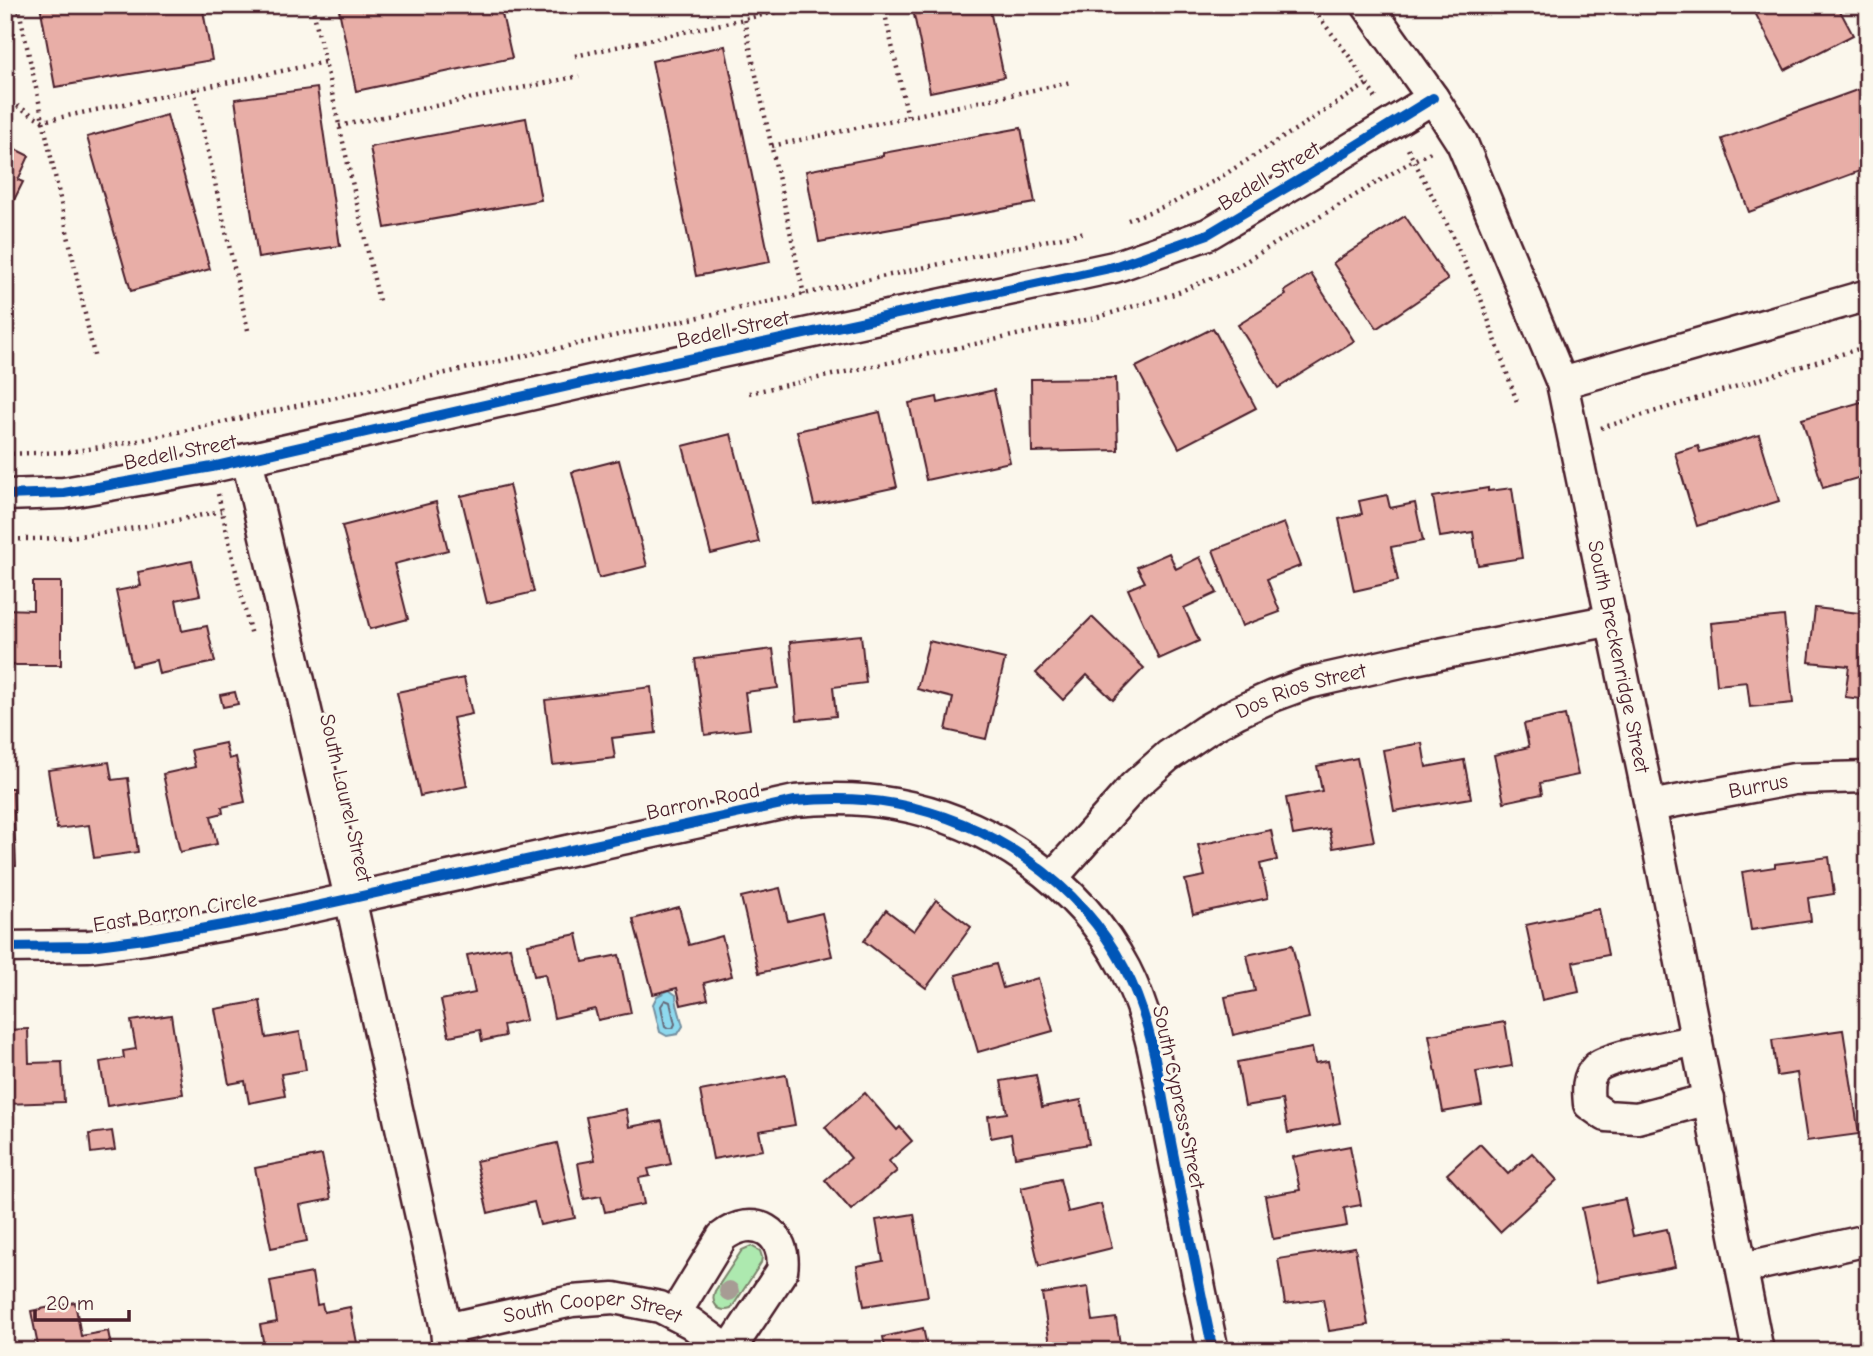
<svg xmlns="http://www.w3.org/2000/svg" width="1873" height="1356" viewBox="0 0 1873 1356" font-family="'Comic Neue',sans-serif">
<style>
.green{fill:#ade9af;stroke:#7c846d;stroke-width:2}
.water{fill:#8ed9ee;stroke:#738fa0;stroke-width:2}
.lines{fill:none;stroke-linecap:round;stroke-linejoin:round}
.shore{stroke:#656979;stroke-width:2}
.building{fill:#e8aea7;stroke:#4a1f2b;stroke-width:2}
.minor-casing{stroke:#4a1f2b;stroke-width:35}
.path{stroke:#4a1f2b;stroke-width:4.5;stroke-dasharray:2 5;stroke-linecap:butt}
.minor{stroke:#fbf7ec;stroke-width:30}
.cycleway-casing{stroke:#fbf7ec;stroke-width:15}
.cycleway{stroke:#0057b8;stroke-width:10}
.tree{fill:#a79c94}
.labels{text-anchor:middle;stroke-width:6;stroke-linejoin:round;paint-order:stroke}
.street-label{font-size:21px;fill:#4a1f2b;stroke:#fbf7ec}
</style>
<rect width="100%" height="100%" fill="#fbf7ec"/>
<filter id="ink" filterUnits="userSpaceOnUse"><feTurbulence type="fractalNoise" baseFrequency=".0143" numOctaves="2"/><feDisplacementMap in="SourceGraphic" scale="14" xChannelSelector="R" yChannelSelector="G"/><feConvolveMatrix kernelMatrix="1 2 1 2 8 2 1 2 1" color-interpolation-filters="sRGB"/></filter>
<g filter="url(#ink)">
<path class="green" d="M751,1246L760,1251L762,1257L761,1263L731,1309C718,1313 710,1303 715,1291L742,1250Z"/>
<path class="water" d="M669,990L676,995L677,1004L683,1026L678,1034L667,1036L660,1032L653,1004L657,996Z"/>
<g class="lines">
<path class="shore" d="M665,1000L670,1002L675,1024L673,1028H668L665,1026L661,1006Z"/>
</g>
<g class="building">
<path d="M40,5H202L212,60L55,87Z"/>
<path d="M360,5H500L512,58L356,91L339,10Z"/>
<path d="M912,5H989L1004,77L930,92Z"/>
<path d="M1751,5H1837L1853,35L1785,70Z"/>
<path d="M725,46L770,262L696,276L652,61Z"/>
<path d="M1868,86V168L1749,212L1722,139Z"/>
<path d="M317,88L340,246L258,258L235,99Z"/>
<path d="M167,115L210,269L131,291L87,137Z"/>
<path d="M526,118L541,200L385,228L370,147Z"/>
<path d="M1021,128L1035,203L819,242L806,171L883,156V153Z"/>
<path d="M5,144L29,156L18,180L23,182L5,218Z"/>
<path d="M1405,216L1448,280L1377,328L1333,263Z"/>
<path d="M1311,274L1354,341L1278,388L1238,325L1286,295L1284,291Z"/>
<path d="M1213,328L1256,408L1179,448L1136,367Z"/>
<path d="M1116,378L1118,450L1032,452L1031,379Z"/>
<path d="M994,390L1010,462L926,480L909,403L937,397L938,403Z"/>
<path d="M1868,400V475L1823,488L1802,419Z"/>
<path d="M880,412L897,487L814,505L797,431Z"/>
<path d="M731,434L759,542L711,554L683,446Z"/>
<path d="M1759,435L1779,501L1697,526L1675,453L1698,446L1700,452Z"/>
<path d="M619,460L647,566L599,578L572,472Z"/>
<path d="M509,485L534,592L487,603L461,496Z"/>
<path d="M1488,488V491L1512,488L1522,558L1478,565L1473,532L1440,537L1433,497Z"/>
<path d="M1387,495L1390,508L1415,503L1423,541L1391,547L1398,581L1354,591L1339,519L1362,514L1359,501Z"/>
<path d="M436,502L448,550L394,564L408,619L370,629L342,526Z"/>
<path d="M1284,523L1300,566L1267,579L1280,612L1242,626L1213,550Z"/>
<path d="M1169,553L1176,569L1200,557L1217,593L1184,608L1199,641L1159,659L1128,589L1145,582L1137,567Z"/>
<path d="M192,561L200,595L176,600L182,631L207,626L215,662L159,674L156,660L132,666L116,591L141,586L138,572Z"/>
<path d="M33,582H61V665H5V609L33,610Z"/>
<path d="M1815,608L1868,614V700L1845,697L1849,666L1809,662Z"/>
<path d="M1784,616L1793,703L1750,707L1747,682L1717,685L1711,623Z"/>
<path d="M1092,617L1144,668L1113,700L1087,675L1063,700L1036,673Z"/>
<path d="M861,635L866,683L833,687L836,716L797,720L790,642Z"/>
<path d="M929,641L1005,659L986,739L946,730L953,698L917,689Z"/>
<path d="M773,649L778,688L745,692L750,729L705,735L695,659Z"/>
<path d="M464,678L472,714L453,718L467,786L420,796L397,692Z"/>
<path d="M651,687L656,733L612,738L615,758L553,765L545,700Z"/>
<path d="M235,692L238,704L223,707L220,695Z"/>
<path d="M1565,715L1578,775L1540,783L1542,794L1504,802L1494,755L1529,747L1524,724Z"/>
<path d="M225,743L229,759L236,757L245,802L222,807L223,813L211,816L217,844L180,852L163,774L195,767L191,750Z"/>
<path d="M1422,743L1426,767L1464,760L1471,798L1394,811L1383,750Z"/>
<path d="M1357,758L1374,841L1333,848L1329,829L1293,835L1286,798L1322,791L1317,766Z"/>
<path d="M109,762L112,780L128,778L138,852L94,858L89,825L57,829L48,770Z"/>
<path d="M5,788H13L16,866H5Z"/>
<path d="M1271,830L1277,860L1260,864L1268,898L1193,914L1185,880L1205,876L1198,845Z"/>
<path d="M1829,857L1834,894L1808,898L1811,921L1751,930L1742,872L1775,867V864Z"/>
<path d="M780,888L788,921L822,913L832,956L759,973L741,897Z"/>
<path d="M936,900L971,927L926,988L864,941L886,910L914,931Z"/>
<path d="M679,907L689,945L722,936L732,976L704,983L708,999L681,1005L677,988L653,994L633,919Z"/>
<path d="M1599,909L1608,955L1573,962L1579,992L1542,1000L1526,925Z"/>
<path d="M577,934L583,962L619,955L631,1013L598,1020L595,1009L554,1018L545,974L534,976L528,944Z"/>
<path d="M1292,945L1309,1018L1233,1035L1225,997L1255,991L1247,955Z"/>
<path d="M510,947L526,1020L503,1025L505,1036L482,1041L480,1030L449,1036L441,1000L475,993L467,955Z"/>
<path d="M996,964L1003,988L1038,978L1053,1031L978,1052L956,975Z"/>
<path d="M260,1001L266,1038L300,1032L306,1070L281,1074L285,1096L249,1103L245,1081L229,1084L215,1009Z"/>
<path d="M171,1015L183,1094L107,1106L100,1062L124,1058L123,1051L136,1049L131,1021Z"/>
<path d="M1505,1022L1512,1066L1476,1072L1482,1105L1443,1112L1429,1035Z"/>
<path d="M28,1029L29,1063L62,1062L64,1102L5,1104V1030Z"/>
<path d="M1843,1030L1859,1134L1807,1141L1797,1073L1777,1076L1772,1040Z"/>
<path d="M1312,1048L1315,1063L1328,1061L1340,1123L1288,1133L1282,1100L1245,1106L1237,1062Z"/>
<path d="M786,1075L795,1125L759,1131L763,1150L713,1159L700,1091Z"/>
<path d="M1036,1075L1042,1107L1081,1100L1089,1144L1015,1157L1011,1134L991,1138L988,1116L1007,1113L1001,1081Z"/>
<path d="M865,1093L897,1130L900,1127L912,1141L889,1161L897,1171L851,1210L825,1180L851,1158L825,1127Z"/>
<path d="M626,1109L629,1127L662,1121L671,1164L648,1169L650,1176L639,1178L644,1204L605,1212L601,1196L584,1199L578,1163L595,1160L586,1117Z"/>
<path d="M112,1131L115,1150L91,1153L89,1134Z"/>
<path d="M557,1143L575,1218L540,1225L534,1202L488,1213L476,1161Z"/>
<path d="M1480,1144L1508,1174L1532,1153L1557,1180L1500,1232L1447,1174Z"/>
<path d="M1350,1146L1361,1205L1344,1208L1347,1226L1273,1239L1265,1196L1300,1190L1293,1157Z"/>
<path d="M322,1155L331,1199L300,1205L307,1241L271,1248L255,1168Z"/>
<path d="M1060,1179L1068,1212L1101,1204L1112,1248L1039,1266L1021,1188Z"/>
<path d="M1625,1199L1633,1236L1667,1229L1675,1267L1597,1282L1582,1208Z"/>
<path d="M914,1214L928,1296L864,1306L857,1266L883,1261L876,1220Z"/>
<path d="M5,1236L11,1237L7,1280H5Z"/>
<path d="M1355,1247L1368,1325L1329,1331L1323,1299L1285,1304L1278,1259Z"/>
<path d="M312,1273L317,1305L322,1304L324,1312L350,1307L358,1348L344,1351H283V1349L265,1351L260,1325L277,1322L270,1281Z"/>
<path d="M1088,1287L1093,1321L1116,1318L1121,1351H1051L1042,1294Z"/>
<path d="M75,1302L81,1336L108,1331L112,1351H39L31,1311Z"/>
<path d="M923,1328L928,1351H886L883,1337Z"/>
<path d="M1868,1342V1351H1846L1845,1345Z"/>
<path d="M1391,1343L1393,1351H1348Z"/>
</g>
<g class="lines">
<g class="minor-casing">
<g id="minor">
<path id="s1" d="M1367,5L1433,98L1462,143L1562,383L1650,806L1758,1351"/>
<path d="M1562,383L1868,295"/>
<path d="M247,459L350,898L446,1329L448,1351"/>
<path d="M5,495L64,493L212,467L643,369L1114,267L1208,234L1321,167L1433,98"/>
<path id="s2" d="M1650,806L1794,779L1868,777"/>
<path id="s3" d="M1052,878L1134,786L1168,756L1206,730L1238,712L1273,696L1308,683L1414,659L1612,620"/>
<path d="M5,947L89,946L145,939L257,919L795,801C828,798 862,798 895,804C990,821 1080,883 1125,969C1152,1021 1159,1080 1170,1137C1184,1208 1198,1280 1213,1351"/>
<path d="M1697,1040C1677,1045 1608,1056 1596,1068C1586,1078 1588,1092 1589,1104L1606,1116L1637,1118L1709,1099"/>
<path d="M1743,1268L1868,1240"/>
<path id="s4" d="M446,1329L572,1301L614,1298L660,1307L691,1323L729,1351L782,1271C788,1232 753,1212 722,1237L675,1314"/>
</g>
</g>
<g class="path">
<path d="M18,5L95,360"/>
<path d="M312,5L379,301"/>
<path d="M883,5L908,117"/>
<path d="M1310,5L1349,56L1377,100"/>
<path d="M744,20L804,295"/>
<path d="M575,56L808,5"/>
<path d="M194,89L248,330"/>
<path d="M5,99L43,121L325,62"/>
<path d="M339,126L579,76"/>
<path d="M772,146L1071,82"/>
<path d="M1408,149L1449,228L1481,299L1517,402"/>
<path d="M1128,220L1173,203L1216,180L1367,84"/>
<path d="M749,393L1095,318L1174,294L1233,269L1414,160L1433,151"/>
<path d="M1601,428L1868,346"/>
<path d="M5,454L69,452L133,442L1085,232"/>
<path d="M218,494L251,636"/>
<path d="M5,539C78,541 150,526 221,511"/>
</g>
<use href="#minor" class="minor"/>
<g class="cycleway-casing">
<g id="cycleway">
<path d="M5,495L64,493L212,467L643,369L1114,267L1208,234L1321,167L1433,98"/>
<path d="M5,947L89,946L145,939L257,919L795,801C828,798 862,798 895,804C990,821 1080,883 1125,969C1152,1021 1159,1080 1170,1137C1184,1208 1198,1280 1213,1351"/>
</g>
</g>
<use href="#cycleway" class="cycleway"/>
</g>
<circle class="tree" cx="729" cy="1291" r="10"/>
</g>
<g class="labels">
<g class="street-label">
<text transform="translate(1269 176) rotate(-31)" y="7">Bedell Street</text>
<text transform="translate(733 329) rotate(-12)" y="7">Bedell Street</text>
<text transform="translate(180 452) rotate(-11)" y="7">Bedell Street</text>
<text dy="7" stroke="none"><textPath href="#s1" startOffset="707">South Breckenridge Street</textPath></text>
<text dy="7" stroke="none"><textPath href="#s3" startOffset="318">Dos Rios Street</textPath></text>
<text dy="7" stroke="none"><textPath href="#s2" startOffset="110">Burrus</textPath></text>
<text transform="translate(346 798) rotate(77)" y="7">South Laurel Street</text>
<text transform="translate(703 801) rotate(-12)" y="7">Barron Road</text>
<text transform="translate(175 912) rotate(-9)" y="7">East Barron Circle</text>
<text transform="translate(1179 1097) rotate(78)" y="7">South Cypress Street</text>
<text dy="7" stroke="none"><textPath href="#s4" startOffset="150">South Cooper Street</textPath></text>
</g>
</g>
<rect width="1873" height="1356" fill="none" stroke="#fbf7ec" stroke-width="28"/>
<rect x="14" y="14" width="1845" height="1328" fill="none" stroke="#4a1f2b" stroke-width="2.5" filter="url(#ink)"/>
<path d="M35 1310v10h94v-10" fill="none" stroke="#4a1f2b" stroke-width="3.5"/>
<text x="46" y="1310" font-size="21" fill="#4a1f2b" stroke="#fbf7ec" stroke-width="5" paint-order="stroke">20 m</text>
</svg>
